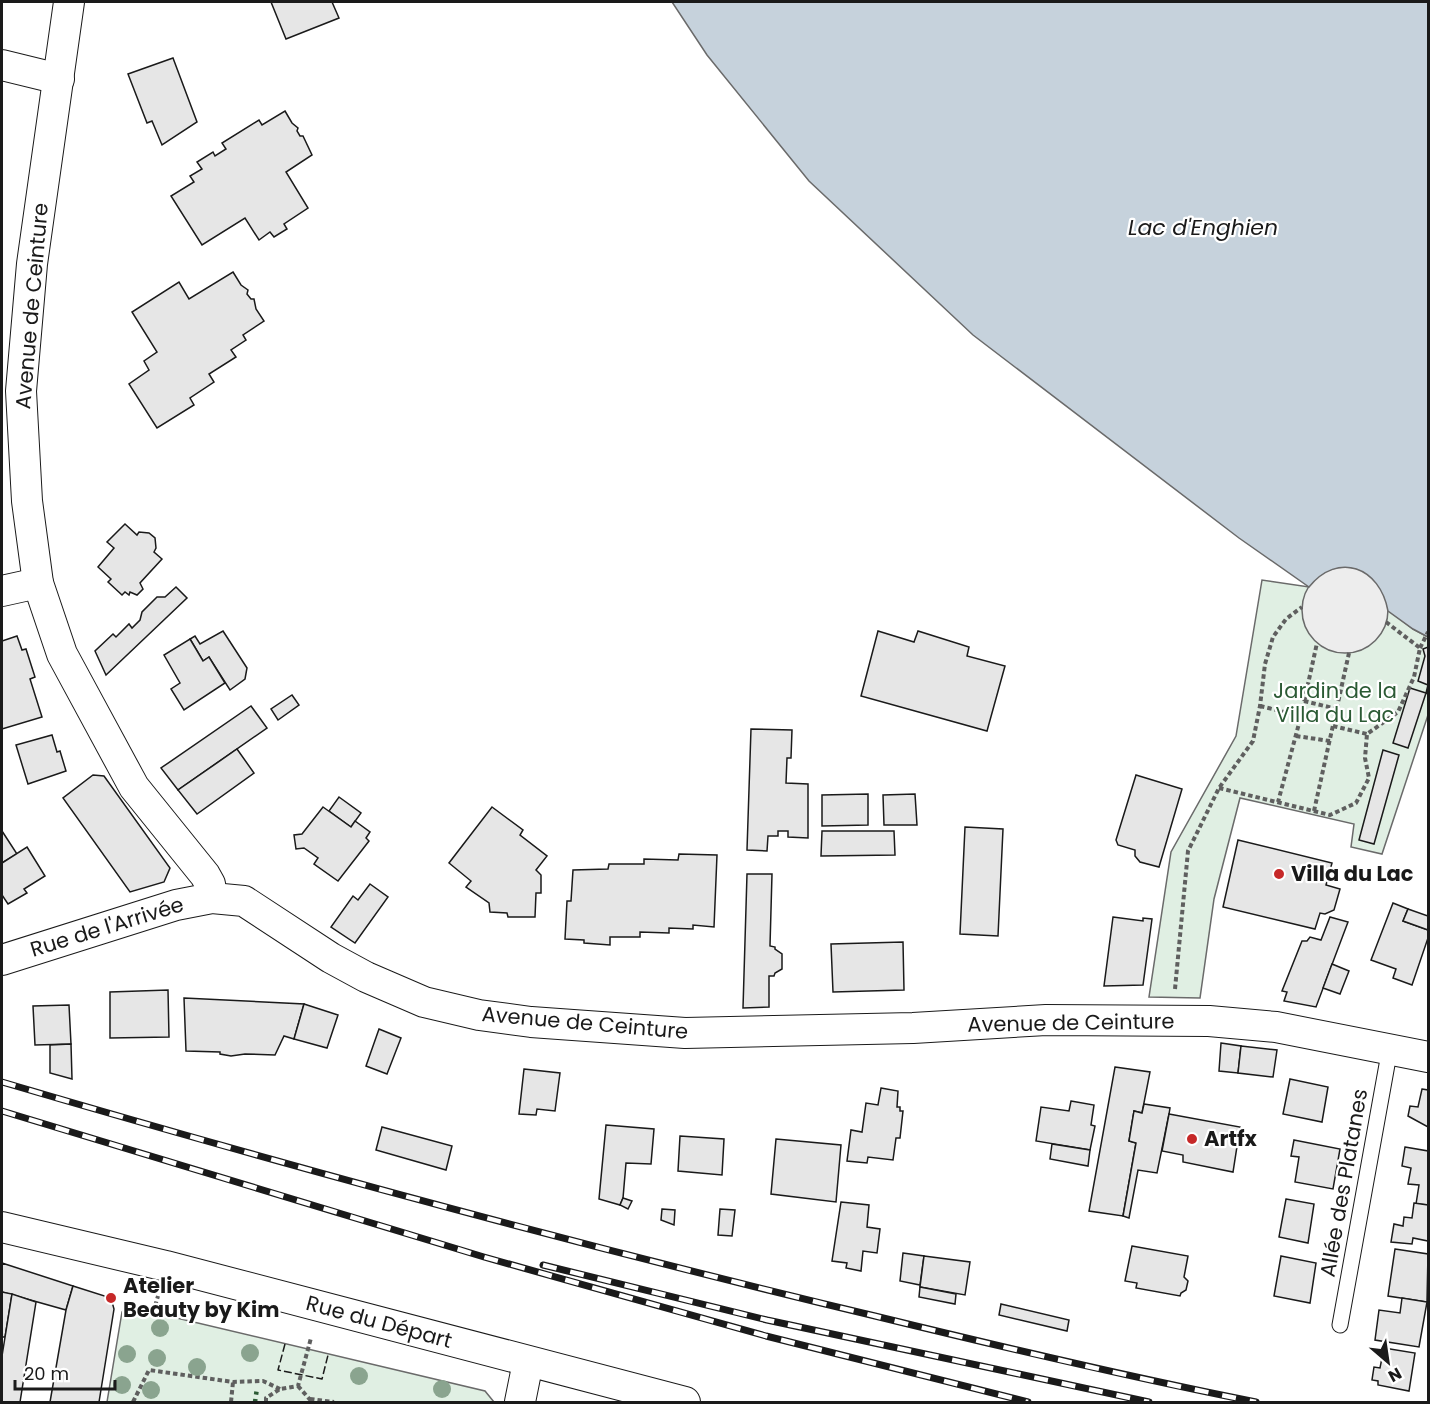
<svg xmlns="http://www.w3.org/2000/svg" width="1430" height="1404" viewBox="0 0 1430 1404" font-family="Poppins,sans-serif">
<style>
.green{fill:#e0efe3;stroke:#6a6a6a;stroke-width:1.5}
.parking{fill:#ededed;stroke:#6a6a6a;stroke-width:1.5}
.water{fill:#c6d2dc;stroke:#6a6a6a;stroke-width:1.5}
.building{fill:#e6e6e6;stroke:#1a1a1a;stroke-width:1.5}
.lines{fill:none;stroke-linecap:round;stroke-linejoin:round}
.lane-casing{stroke:#1a1a1a;stroke-width:17}
.street-casing{stroke:#1a1a1a;stroke-width:32}
.path{stroke:#5f5f5f;stroke-width:4;stroke-dasharray:4.5 3;stroke-linecap:butt}
.lane{stroke:#fff;stroke-width:15}
.street{stroke:#fff;stroke-width:30}
.rail-casing{stroke:#1a1a1a;stroke-width:7}
.rail{stroke:#fff;stroke-width:4.5;stroke-dasharray:14;stroke-linecap:butt}
.hedge{stroke:#2b5a34;stroke-width:4.5;stroke-dasharray:3 4.5;stroke-linecap:butt}
.fence{stroke:#1a1a1a;stroke-width:1.5;stroke-dasharray:8 3;stroke-linecap:butt}
.tree{fill:#8aa48f}
.poi-dot{fill:#c62828;stroke:#fff;stroke-width:2}
.labels{text-anchor:middle;stroke-width:4.5;stroke-linejoin:round;paint-order:stroke}
.street-label{font-size:21px;fill:#1a1a1a;stroke:#fff}
.park-label{font-size:21px;fill:#2b5a34;stroke:#fff}
.poi-label{font-size:21px;font-weight:bold;fill:#1a1a1a;stroke:#fff;text-anchor:start}
.water-label{font-size:22px;font-style:italic;fill:#1a1a1a;stroke:#fff}
</style>
<rect width="100%" height="100%" fill="#fff"/>
<g class="green">
<path d="M1335,569L1413,629L1428,637V715L1382,854L1351,847L1354,824L1240,798L1214,899L1200,998L1149,997L1171,852L1236,736L1262,580L1309,587L1314,581Z"/>
<path d="M126,1306L485,1391L494,1402H107L122,1312Z"/>
</g>
<circle class="parking" cx="1345" cy="610" r="43"/>
<path class="water" d="M672,2H1428V637L1413,629L1388,611C1380,567 1338,551 1309,587L1239,538L973,335L809,181L707,55Z"/>
<g class="building">
<path d="M271,2H332L339,18L286,39Z"/>
<path d="M173,58L197,122L162,145L152,121L147,123L128,74Z"/>
<path d="M285,111L292,123L298,128L297,131L300,136H303L312,155L286,172L308,208L284,224L287,229L274,237L270,232L259,240L245,218L202,245L171,196L194,182L190,176L202,169L197,162L213,152L215,156L226,149L222,143L259,120L262,125Z"/>
<path d="M233,272L241,285L248,290L247,294L251,299H254L256,309L264,321L243,335L246,340L231,350L236,357L209,374L214,382L190,398L194,405L157,428L129,384L149,370L144,361L157,352L132,312L179,282L189,299Z"/>
<path d="M125,524L137,535L139,532L149,533L155,538L156,548L154,552L162,559L140,583L143,589L137,595L130,592L129,595L125,592L122,595L108,582L111,579L98,567L114,548L107,542Z"/>
<path d="M176,587L187,598L106,675L95,651L113,634L116,637L129,624L132,628L140,620L142,612L157,597H165Z"/>
<path d="M223,631L247,668L245,679L230,690L209,657L203,661L190,639L195,636L200,644Z"/>
<path d="M878,631L914,642L918,631L969,647L967,656L1005,666L987,731L861,696Z"/>
<path d="M17,636L22,650L26,649L35,677L30,679L42,717L2,729V641Z"/>
<path d="M190,639L203,661L209,657L225,683L184,710L171,689L180,683L164,655Z"/>
<path d="M1428,647V694L1426,693L1428,685L1418,681L1425,656L1423,649Z"/>
<path d="M1410,688L1426,693L1408,748L1393,743Z"/>
<path d="M292,695L299,705L278,720L271,709Z"/>
<path d="M251,706L267,728L178,790L161,768Z"/>
<path d="M751,729L792,730L791,758H787L786,783L808,784V838L788,837V831H778V836H768L767,851L747,850Z"/>
<path d="M52,735L57,752L60,751L66,771L28,784L16,745Z"/>
<path d="M237,749L254,773L197,814L178,790Z"/>
<path d="M1383,750L1399,755L1374,844L1359,840Z"/>
<path d="M93,775L104,776L170,868L164,882L130,892L63,798Z"/>
<path d="M1136,775L1182,789L1159,867L1140,862L1135,856V850L1118,845L1116,840Z"/>
<path d="M868,794V825L822,826V795Z"/>
<path d="M915,794L917,825H884L883,795Z"/>
<path d="M339,797L361,813L351,827L329,811Z"/>
<path d="M323,807L351,827L355,821L370,832L366,838L369,841L338,881L314,864L318,858L304,848L296,849L294,835L302,834Z"/>
<path d="M492,807L523,830L520,835L547,856L536,870L541,875V893H536L535,917H508L507,913L490,912L489,903L466,887L471,881L449,863Z"/>
<path d="M965,827L1003,829L998,936L960,934Z"/>
<path d="M2,831L17,854L2,863Z"/>
<path d="M822,831H894L895,855L821,856Z"/>
<path d="M1238,840L1332,863L1326,885L1340,889L1334,910L1325,914L1320,913L1315,929L1223,907Z"/>
<path d="M27,847L45,876L24,889L27,893L8,904L2,895V863Z"/>
<path d="M679,854L717,855L714,927L693,925V929L669,928V933L640,932V937H610V945L584,943V940L565,939L567,901H571L573,870L608,869L609,864H644V859L678,860Z"/>
<path d="M747,874H772L770,946L775,947V949L782,954V969L775,973L774,976H769V1007L743,1008Z"/>
<path d="M370,884L388,897L355,943L331,927L353,896L358,900Z"/>
<path d="M1393,903L1408,909L1403,921L1428,930V938L1412,985L1393,978L1396,969L1371,960Z"/>
<path d="M1408,909L1428,916V930L1403,921Z"/>
<path d="M1113,917L1143,921V918L1152,919L1143,985L1104,986Z"/>
<path d="M1330,917L1348,922L1316,1007L1284,1001L1287,992L1282,991L1302,941H1307L1310,937L1321,940Z"/>
<path d="M903,942L904,990L833,992L831,944Z"/>
<path d="M1332,964L1349,971L1340,994L1323,988Z"/>
<path d="M168,990L169,1037L110,1038V992Z"/>
<path d="M184,998L304,1004L294,1039L284,1036L275,1055L245,1054L231,1056L220,1054V1052L186,1051Z"/>
<path d="M304,1004L338,1015L327,1048L294,1039Z"/>
<path d="M69,1005L71,1044L35,1045L33,1006Z"/>
<path d="M379,1029L401,1038L387,1074L366,1066Z"/>
<path d="M1221,1043L1241,1046L1238,1073L1219,1071Z"/>
<path d="M71,1044L72,1079L50,1073V1045Z"/>
<path d="M1241,1046L1277,1050L1273,1077L1238,1073Z"/>
<path d="M1115,1067L1150,1072L1142,1113L1134,1111L1129,1141L1136,1143L1123,1216L1089,1211Z"/>
<path d="M524,1069L560,1073L555,1111L537,1109L536,1115L519,1114Z"/>
<path d="M1290,1079L1328,1087L1322,1122L1283,1114Z"/>
<path d="M881,1088L898,1091L897,1107H900V1111H903L900,1138H896L893,1160L868,1157L867,1163L847,1161L851,1130L862,1132L866,1103L878,1105Z"/>
<path d="M1422,1089L1428,1090V1127L1408,1116L1410,1106L1418,1107Z"/>
<path d="M1071,1101L1094,1105L1091,1125L1095,1126L1090,1150L1036,1141L1041,1107L1069,1111Z"/>
<path d="M1144,1104L1170,1108L1169,1114L1157,1173L1138,1170L1129,1218L1123,1216L1136,1143L1129,1141L1134,1111L1142,1113Z"/>
<path d="M1169,1114L1240,1127L1233,1172L1183,1162V1155L1162,1151Z"/>
<path d="M606,1125L654,1129L651,1164L626,1163L623,1198L620,1205L599,1199Z"/>
<path d="M382,1127L452,1146L446,1170L376,1150Z"/>
<path d="M680,1136L724,1139L722,1175L678,1171Z"/>
<path d="M776,1139L841,1145L836,1202L771,1194Z"/>
<path d="M1294,1140L1340,1149L1333,1189L1295,1182L1299,1157L1291,1156Z"/>
<path d="M1052,1144L1090,1150L1088,1166L1050,1159Z"/>
<path d="M1405,1147L1428,1151V1205L1416,1204L1419,1185L1408,1184L1411,1168L1402,1166Z"/>
<path d="M623,1198L632,1201L628,1209L620,1205Z"/>
<path d="M1286,1199L1314,1204L1308,1243L1279,1237Z"/>
<path d="M841,1202L869,1205L867,1227L880,1229L877,1253L863,1251L861,1271L846,1268L847,1263L832,1261Z"/>
<path d="M1414,1203L1428,1205V1241L1413,1238L1412,1244L1391,1242L1394,1224L1403,1226L1404,1217L1412,1218Z"/>
<path d="M662,1209L675,1210L674,1225L661,1220Z"/>
<path d="M720,1209L735,1210L732,1236L718,1235Z"/>
<path d="M1132,1246L1188,1256L1184,1277L1188,1281L1186,1290L1181,1293L1180,1296L1136,1288L1137,1283L1125,1281Z"/>
<path d="M1395,1249L1428,1254L1427,1302L1388,1296Z"/>
<path d="M903,1253L924,1256L920,1285L900,1281Z"/>
<path d="M924,1256L970,1262L965,1295L920,1287Z"/>
<path d="M1281,1256L1316,1263L1310,1303L1274,1296Z"/>
<path d="M2,1263L73,1286L66,1310L2,1292V1295Z"/>
<path d="M73,1286L111,1298L114,1309L99,1402H50L66,1310Z"/>
<path d="M920,1287L956,1294L955,1304L919,1297Z"/>
<path d="M2,1292L12,1294L5,1337H2Z"/>
<path d="M12,1294L36,1302L20,1402H2V1356Z"/>
<path d="M1402,1298L1427,1302L1419,1347L1375,1340L1379,1310L1400,1313Z"/>
<path d="M1001,1304L1069,1320L1067,1331L999,1315Z"/>
<path d="M1384,1348L1415,1353L1409,1391L1378,1385V1381L1372,1380L1374,1367L1380,1368Z"/>
</g>
<g class="lines">
<g class="lane-casing">
<path id="lane" d="M1340,1325L1390,1048"/>
</g>
<g class="street-casing">
<g id="street">
<path d="M69,2L32,264L21,391L27,501L38,583L62,654L134,787L205,875L210,884L212,898"/>
<path d="M2,65L59,79"/>
<path d="M2,591L38,583"/>
<path d="M2,960L176,905L212,898L244,901L331,958L366,977L424,1002L479,1015L531,1022L685,1033L913,1028L1046,1020L1209,1021L1276,1027L1428,1057"/>
<path d="M2,1227L166,1266L685,1402"/>
<path d="M520,1402L528,1362"/>
</g>
</g>
<g class="path">
<path d="M1420,648L1428,632"/>
<path d="M1304,701L1337,709"/>
<path d="M1260,706L1301,716L1278,802"/>
<path d="M1301,716L1317,643"/>
<path d="M1333,726L1367,734"/>
<path d="M1296,736L1330,741"/>
<path d="M1219,788L1330,815L1356,803L1369,778L1365,758L1367,734L1398,712L1414,677L1420,648L1386,622"/>
<path d="M1314,811L1349,653"/>
<path d="M1175,989L1188,851L1219,788L1253,741L1260,706L1265,664L1273,637L1286,619L1302,607"/>
<path d="M153,1313L158,1296"/>
<path d="M298,1386L312,1402"/>
<path d="M310,1399L334,1402"/>
<path d="M133,1402L149,1370L233,1382L263,1381L280,1389"/>
<path d="M231,1402L233,1382"/>
<path d="M266,1402V1398L280,1389L298,1386L311,1338"/>
</g>
<use href="#lane" class="lane"/>
<use href="#street" class="street"/>
<g class="rail-casing">
<g id="rail">
<path d="M2,1082C291,1167 582,1246 875,1316C1002,1347 1129,1377 1256,1402"/>
<path d="M2,1111L484,1257L766,1336L1028,1402"/>
<path d="M543,1265L767,1320L1149,1402"/>
</g>
</g>
<use href="#rail" class="rail"/>
<path class="hedge" d="M255,1402L257,1388"/>
<path class="fence" d="M285,1344L278,1370L322,1379L328,1355"/>
</g>
<g class="tree">
<circle cx="160" cy="1328" r="9"/>
<circle cx="250" cy="1353" r="9"/>
<circle cx="127" cy="1354" r="9"/>
<circle cx="157" cy="1358" r="9"/>
<circle cx="197" cy="1367" r="9"/>
<circle cx="359" cy="1376" r="9"/>
<circle cx="122" cy="1385" r="9"/>
<circle cx="442" cy="1389" r="9"/>
<circle cx="151" cy="1390" r="9"/>
</g>
<g class="poi-dot">
<circle cx="1279" cy="874" r="6"/>
<circle cx="1192" cy="1139" r="6"/>
<circle cx="111" cy="1298" r="6"/>
</g>
<g class="labels">
<g class="street-label">
<text transform="translate(32 306) rotate(-85)" y="7">Avenue de Ceinture</text>
<text transform="translate(107 927) rotate(-17)" y="7">Rue de l'Arrivée</text>
<text transform="translate(585 1023) rotate(5)" y="7">Avenue de Ceinture</text>
<text transform="translate(1071 1023) rotate(-1)" y="7">Avenue de Ceinture</text>
<text transform="translate(1344 1183) rotate(-80)" y="7">Allée des Platanes</text>
<text transform="translate(379 1322) rotate(15)" y="7">Rue du Départ</text>
</g>
<g class="park-label">
<text x="1335" y="698">Jardin de la<tspan x="1335" dy="24">Villa du Lac</tspan></text>
</g>
<g class="poi-label">
<text x="1291" y="881">Villa du Lac</text>
<text x="1204" y="1146">Artfx</text>
<text x="123" y="1293">Atelier<tspan x="123" dy="24">Beauty by Kim</tspan></text>
</g>
<g class="water-label">
<text x="1203" y="235">Lac d'Enghien</text>
</g>
</g>
<rect width="1430" height="1404" fill="none" stroke="#1a1a1a" stroke-width="6"/>
<g transform="translate(1388 1362) rotate(151)" stroke="#ffffff" stroke-width="4.5" paint-order="stroke">
<path d="M0-4.5L10 22L0 15L-10 22Z" fill="#1a1a1a"/>
<text y="-9" font-size="16" font-weight="bold" text-anchor="middle" fill="#1a1a1a">N</text>
</g>
<path d="M15 1380v9h100v-9" fill="none" stroke="#1a1a1a" stroke-width="3"/>
<text x="24" y="1380" font-size="18" fill="#1a1a1a" stroke="#ffffff" stroke-width="4.5" paint-order="stroke">20 m</text>
</svg>
